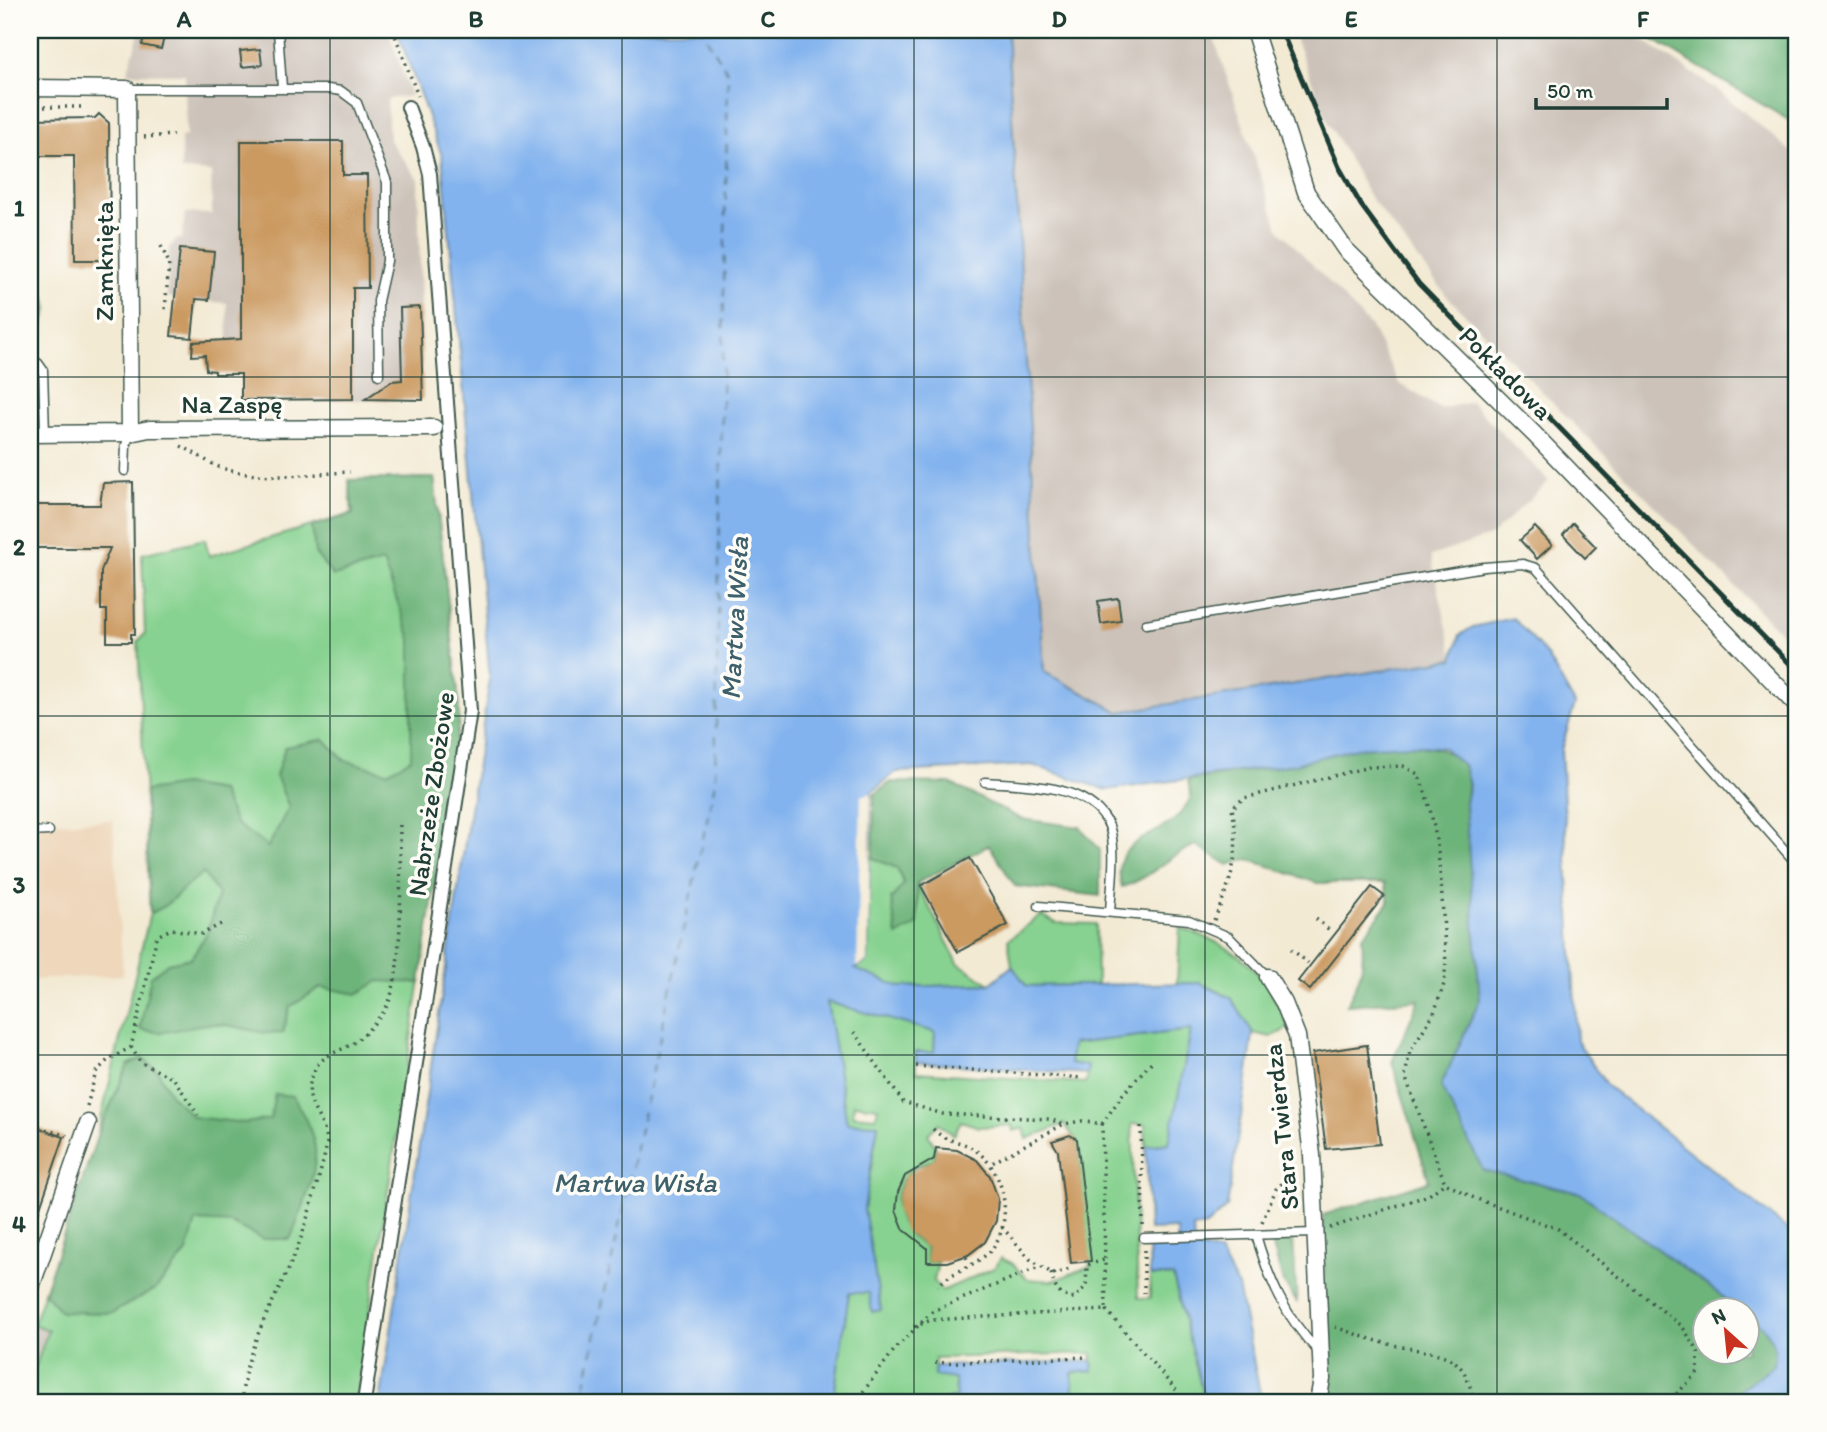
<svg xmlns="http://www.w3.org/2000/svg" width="1827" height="1432" viewBox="0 0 1827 1432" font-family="Itim,sans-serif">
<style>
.built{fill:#eed7bb}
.industrial{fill:#ccc2b9}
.green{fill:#87d290;stroke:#538862;stroke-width:2;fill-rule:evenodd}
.forest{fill:#6db47a;stroke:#467857;stroke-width:2}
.water{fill:#83b3ee;stroke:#517891;stroke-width:2}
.pier{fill:#f3ead4}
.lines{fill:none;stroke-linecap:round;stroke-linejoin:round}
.ferry{stroke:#3d606c;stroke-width:2;stroke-dasharray:9 7;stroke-linecap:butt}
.building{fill:#cb9a61}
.service-casing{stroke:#3f574c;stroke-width:11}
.pedestrian-casing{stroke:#3f574c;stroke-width:16}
.minor-casing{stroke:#3f574c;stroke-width:19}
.path{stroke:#3f574c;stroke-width:3.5;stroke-dasharray:2 5;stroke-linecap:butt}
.service{stroke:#fff;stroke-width:8}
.pedestrian{stroke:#fff;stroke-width:12}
.minor{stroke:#fff;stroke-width:16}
.rail{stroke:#1f3d34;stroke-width:5}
.grid{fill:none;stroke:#1f3d34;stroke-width:2;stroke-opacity:0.55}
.labels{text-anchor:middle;stroke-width:7;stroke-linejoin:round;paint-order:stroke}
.street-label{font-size:26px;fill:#1f3d34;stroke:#fdfcf7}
.water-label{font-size:28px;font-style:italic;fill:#3d606c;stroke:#fdfcf7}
.neatline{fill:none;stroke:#1f3d34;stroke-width:2.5}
.grid-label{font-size:23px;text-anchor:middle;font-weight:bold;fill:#1f3d34}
</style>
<rect width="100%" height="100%" fill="#fdfcf7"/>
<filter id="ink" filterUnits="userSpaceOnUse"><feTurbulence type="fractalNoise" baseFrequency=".0143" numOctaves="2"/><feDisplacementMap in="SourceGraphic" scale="14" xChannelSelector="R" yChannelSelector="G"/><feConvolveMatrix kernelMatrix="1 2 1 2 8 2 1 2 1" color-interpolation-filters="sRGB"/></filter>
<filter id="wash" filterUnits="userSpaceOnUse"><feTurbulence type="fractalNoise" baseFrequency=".00686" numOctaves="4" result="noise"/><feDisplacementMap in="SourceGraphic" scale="28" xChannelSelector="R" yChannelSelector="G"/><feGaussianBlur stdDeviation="1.57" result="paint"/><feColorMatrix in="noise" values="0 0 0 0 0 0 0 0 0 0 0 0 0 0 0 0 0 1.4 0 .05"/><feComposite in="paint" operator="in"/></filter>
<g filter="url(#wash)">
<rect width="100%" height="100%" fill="#f3ead4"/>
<path class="built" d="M113,820L123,975L30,980V824Z"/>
<g class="industrial">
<path d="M140,30H388L411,96L387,99L389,140L418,179L423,400H241V345H228L227,303L175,299L167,296L169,248L177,239H182L185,213L212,214L211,172L181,170V137L186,136L185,74L127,73Z"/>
<path d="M1007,30H1211L1278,228L1371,327L1399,383L1440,409L1471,402L1549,481L1492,535L1431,556L1454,659L1119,712L1044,672Z"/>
<path d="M1292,30H1628L1716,89L1797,156V649L1446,295L1370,197L1328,122Z"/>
<path d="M33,1324L48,1329L35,1367L30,1364V1335Z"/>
</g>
<g class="green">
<path d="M434,478L459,701V721L356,1402H30V1364L36,1366L48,1330L33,1324L95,1144L150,913L138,641L145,634L142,554L205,539L209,556L352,514L349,480Z"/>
<path d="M870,857L897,868L918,924L917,883L958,963L990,984L900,987L854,969L868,961Z"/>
<path d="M1041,915L1056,923L1096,924L1097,985L1026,986L1012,966L1008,940Z"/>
<path d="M1180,928C1241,947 1264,970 1289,1028L1271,1037L1253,1033C1231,998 1223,983 1177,983Z"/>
<path d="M827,1002L935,1032L934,1052L916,1053V1072L1086,1083L1088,1067L1070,1064L1071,1044L1192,1030L1169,1143L1146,1146L1145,1124H1132L1138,1298H1150V1276H1173L1205,1402H1101L1073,1396L1072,1372L1093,1371L1092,1353L935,1358L934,1376L955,1379L956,1397L939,1402H833L849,1292L869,1293L881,1310L864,1209L878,1125L847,1124ZM854,1104L878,1107L876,1117L853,1115ZM961,1121L979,1127L1012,1125L1013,1131L1024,1128L1027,1139L1064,1124L1077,1141L1090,1266L1053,1281L1027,1279L1012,1263L1001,1258L994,1268L942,1291L934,1281L938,1262H927L926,1247C885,1226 885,1171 934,1160L936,1148L928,1134L939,1123L954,1135Z"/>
</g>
<g class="forest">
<path d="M1637,30H1797V125Z"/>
<path d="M30,278L34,287L45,295L48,310L39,334L30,338Z"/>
<path d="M434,478L459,701V721L420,983L379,981L357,994L321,987L290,1007L283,1033C256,1035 241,1025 216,1024C187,1022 171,1039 140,1029L151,976L168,963L191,958L207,933L218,894L203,873C184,885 169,908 150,913L145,791L183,785L221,791L235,823L268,847L289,807L276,776L285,747L324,739L344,760L387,772L411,759V639L383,562L333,576L315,553L312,526L353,514L349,480Z"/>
<path d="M1411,745C1451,749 1475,756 1465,803L1480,999L1441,1086L1483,1170L1580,1193L1740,1309L1704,1310V1352H1746L1747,1314C1766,1329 1779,1339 1774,1365L1724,1402H1327L1323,1215L1429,1181L1392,1062L1419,1000L1346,1005C1360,981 1365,966 1362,938L1389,902L1385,883H1317L1248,859L1228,865L1196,845C1166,856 1153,878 1122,887C1108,842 1150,840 1174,820C1181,815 1186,805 1191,798L1188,780L1294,764L1356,748Z"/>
<path d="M891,782L950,783L1021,819L1080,827L1100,850V896L1015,886L989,845L917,883L918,924L897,936L891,899L904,884L897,868L873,858L874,795Z"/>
<path d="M142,1058L157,1070L171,1095L193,1117L246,1123L270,1119L275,1094L293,1096C302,1113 312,1128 315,1148C318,1173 300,1216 290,1239H262L231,1223L196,1221L187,1252L156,1289L112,1313L61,1312L44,1293L98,1134L128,1065Z"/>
<path d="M1293,1239L1297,1303L1283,1281L1271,1240Z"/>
<path d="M164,1390L184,1402H144L150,1395Z"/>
</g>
<g class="water">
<path d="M397,30H1007L1044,672L1119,712L1453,659L1460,635L1473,627L1513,618L1546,654L1575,704L1561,750L1577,1041L1607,1086L1797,1237V1402H1724L1774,1365C1779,1339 1766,1329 1747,1314L1746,1310L1740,1309L1580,1193L1483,1170L1441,1086L1480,999L1465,803L1469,784L1464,766L1444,748L1411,745L1356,748L1294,764L1107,790L1032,765L896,772L871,793L868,961L855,969L900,987L990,984L1012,966L1027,986L1200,983L1231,998L1253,1033L1250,1058L1227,1207L1206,1226L1193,1228L1194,1246L1220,1253L1238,1287L1262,1402H1205L1173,1276H1150L1149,1248L1178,1247L1177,1229L1149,1230L1146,1146L1169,1143L1191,1030L1072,1044L1070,1063L1088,1066L1087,1074L916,1062V1052H934L935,1032L827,1002L847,1123L878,1124L864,1209L881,1310L872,1312L869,1293H849L833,1402H380L490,678L442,156Z"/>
<path d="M1092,1361L1093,1371L1072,1373L1073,1396L1101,1402H939L956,1397L955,1379L934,1376L935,1366Z"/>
</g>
<path class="pier" d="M871,793L868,961L857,967L861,796Z"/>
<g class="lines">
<path class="ferry" d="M581,1402L715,783L728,73L702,30"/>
</g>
<g id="blocks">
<g class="building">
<path d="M146,30H166L161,49L142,45Z"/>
<path d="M260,49L262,65L242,67L240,51Z"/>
<path d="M99,114L109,123L110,260H75L74,156H30V119L95,118Z"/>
<path d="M241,141H343V175H367L368,288H353V399L241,400V374H215V371L206,370L205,355L192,356L193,342L241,339Z"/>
<path d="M180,249L214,252L209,300L196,299L192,338L171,336Z"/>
<path d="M420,307L423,400L365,399L392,381L402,380L400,308Z"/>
<path d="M133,482L135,634H131V642H107V610H101V571L110,548H30V505H100L103,483Z"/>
<path d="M1573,523L1596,547L1585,558L1563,535Z"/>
<path d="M1535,527L1552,545L1537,559L1520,540Z"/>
<path d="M1118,598L1121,621L1101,624L1098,601Z"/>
<path d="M970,858L1008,925L958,952L921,886Z"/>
<path d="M1372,887L1384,896L1310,990L1298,981Z"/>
<path d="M1367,1045L1380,1144L1326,1149L1313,1053Z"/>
<path d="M38,1128L64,1137L32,1231L30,1230V1151Z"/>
<path d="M1070,1135L1077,1139L1091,1261L1071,1263L1058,1151L1052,1141Z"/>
<path d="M936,1148L957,1150L977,1160L990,1176L998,1199L996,1221L985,1242L968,1255L947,1262H927V1248L904,1230L896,1210L898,1192L905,1176L934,1159Z"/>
</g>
</g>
</g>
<g filter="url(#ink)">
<use href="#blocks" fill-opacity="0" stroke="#3f574c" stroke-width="2"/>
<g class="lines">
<g class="service-casing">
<g id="service">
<path d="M278,30L282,88"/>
<path d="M127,89H328L341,91L357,103L387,182V261L378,301L379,375"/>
<path d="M30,363H38L43,370L45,434"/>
<path d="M125,471L126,445L130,433"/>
<path d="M1146,624L1484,567L1523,564L1536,568L1797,864"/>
<path d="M985,782C1023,785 1083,783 1106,820C1119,840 1111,889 1110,912"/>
<path d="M30,832L49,831"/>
<path d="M1039,906L1189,920L1229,937L1268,977"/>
<path d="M1256,1235C1269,1280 1285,1317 1318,1351"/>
<path d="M1144,1238L1316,1233"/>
</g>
</g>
<g class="pedestrian-casing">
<path id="pedestrian" d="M364,1402L470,711L430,174L423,147L408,107"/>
</g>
<g class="minor-casing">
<g id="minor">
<path d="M1254,30L1306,192L1345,249L1534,434L1797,706"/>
<path d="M30,88L127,89L130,433"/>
<path d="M30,434L130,433L149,429L434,428"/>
<path d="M1268,977L1284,1003L1297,1036L1312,1155L1322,1379L1318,1402"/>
<path d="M30,1290L88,1123"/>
</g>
</g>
<g class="path">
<path d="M393,30L418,96"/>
<path d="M30,107H82"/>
<path d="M144,137L173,135"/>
<path d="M161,246L169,263L165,310"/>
<path d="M181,446C194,452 205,461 219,467C263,482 305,474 350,472"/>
<path d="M1316,919L1332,932"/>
<path d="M1214,920C1232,880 1241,853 1232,808L1244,798L1369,767L1403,766L1418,774C1443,831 1441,901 1446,962L1444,984L1434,1013L1410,1051L1405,1076L1445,1183L1472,1197L1558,1229L1682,1326L1698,1351V1373L1668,1402"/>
<path d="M1291,949L1308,963"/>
<path d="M854,1032L903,1102L943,1114L1049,1119L1064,1124"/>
<path d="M131,1047L140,1062L174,1079L198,1115"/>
<path d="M916,1066L1083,1078"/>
<path d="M87,1106L96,1072L108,1060L131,1047L157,936L171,929L202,934L221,924"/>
<path d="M1102,1124L1123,1094L1154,1059"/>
<path d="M1141,1126L1143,1226"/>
<path d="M933,1129C948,1144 960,1139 975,1150C1005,1170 1015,1221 991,1250C977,1266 953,1270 938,1286"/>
<path d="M30,1142L35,1126L67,1136"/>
<path d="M1262,1222L1276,1189L1295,1171"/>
<path d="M1002,1227L1030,1259L1053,1274L1070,1269"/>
<path d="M1330,1228L1429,1195L1445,1183"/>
<path d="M1144,1250V1293"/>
<path d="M966,1257L967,1259"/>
<path d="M1051,1273C1055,1289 1058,1297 1075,1298L1086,1286L1087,1265L1104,1260"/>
<path d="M1106,1310L1176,1390"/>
<path d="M914,1327L931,1320L1106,1310L1102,1124L1082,1121L1064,1124L990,1164"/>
<path d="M1335,1327C1355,1334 1377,1342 1398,1346C1443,1356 1463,1349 1474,1402"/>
<path d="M935,1363L1089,1357"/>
<path d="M863,1392L895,1349L933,1311L1039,1267"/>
<path d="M242,1402C242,1347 283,1289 301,1238C306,1223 327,1153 327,1141C325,1117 299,1103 314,1071C322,1053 342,1052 356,1041C366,1034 374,1023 382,1014C407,984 399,864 400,821"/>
</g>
<use href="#service" class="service"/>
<use href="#pedestrian" class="pedestrian"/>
<use href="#minor" class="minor"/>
<path class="rail" d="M1281,30L1339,167L1361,205L1419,284L1797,671"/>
</g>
</g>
<path class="grid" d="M330,30V1402M622,30V1402M914,30V1402M1205,30V1402M1497,30V1402M30,377H1797M30,716H1797M30,1055H1797"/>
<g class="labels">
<g class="street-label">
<text transform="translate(104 261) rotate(-90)" y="9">Zamknięta</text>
<text transform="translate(1506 373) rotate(45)" y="9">Pokładowa</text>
<text x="232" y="413">Na Zaspę</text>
<text transform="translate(431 794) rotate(-82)" y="9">Nabrzeże Zbożowe</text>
<text transform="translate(1281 1127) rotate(-96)" y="9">Stara Twierdza</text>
</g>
<g class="water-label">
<text transform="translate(734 618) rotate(-87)" y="10">Martwa Wisła</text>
<text x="635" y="1192">Martwa Wisła</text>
</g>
</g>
<rect width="1827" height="1432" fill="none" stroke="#fdfcf7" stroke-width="77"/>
<g transform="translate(1726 1331) rotate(333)"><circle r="33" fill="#fdfcf7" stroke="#a4b0a9" stroke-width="2"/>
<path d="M0-5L12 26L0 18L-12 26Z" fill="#c8321e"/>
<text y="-10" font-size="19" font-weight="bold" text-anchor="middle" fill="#1f3d34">N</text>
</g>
<path d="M1536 98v10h131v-10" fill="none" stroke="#1f3d34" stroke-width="3.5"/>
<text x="1547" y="98" font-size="21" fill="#1f3d34" stroke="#fdfcf7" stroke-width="5" paint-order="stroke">50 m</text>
<rect x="38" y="38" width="1750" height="1356" class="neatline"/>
<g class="grid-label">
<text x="184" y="27">A</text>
<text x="476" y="27">B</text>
<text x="768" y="27">C</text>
<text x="1059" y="27">D</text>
<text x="1351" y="27">E</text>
<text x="1643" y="27">F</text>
<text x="19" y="216">1</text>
<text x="19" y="555">2</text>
<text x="19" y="893">3</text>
<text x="19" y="1232">4</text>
</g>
</svg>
